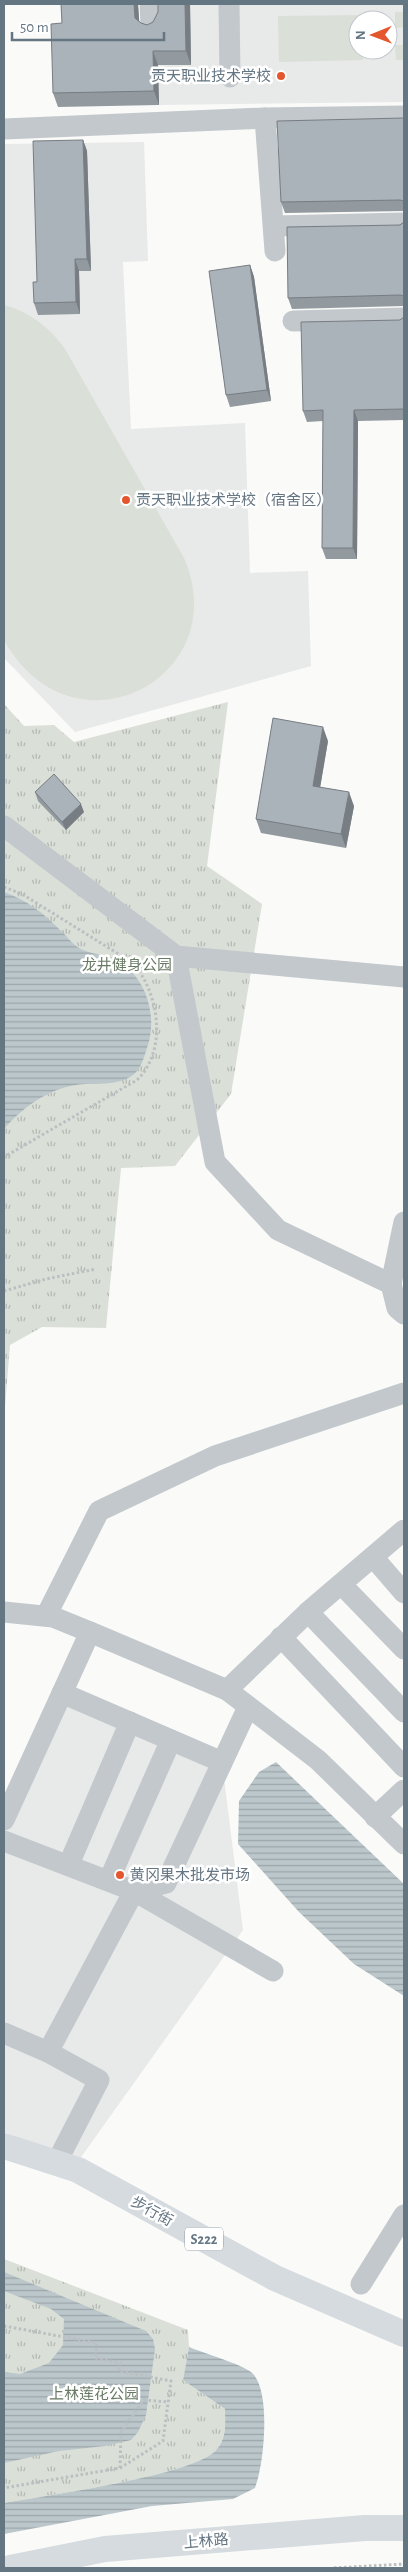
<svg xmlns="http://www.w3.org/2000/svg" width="408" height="2572" viewBox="0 0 408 2572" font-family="'Alegreya Sans','Noto Sans SC',sans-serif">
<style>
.built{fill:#e8e9e9;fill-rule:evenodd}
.grass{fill:#dadfd7}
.park{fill:url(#park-tufts)}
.water{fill:url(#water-rules)}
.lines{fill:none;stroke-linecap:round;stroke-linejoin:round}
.path{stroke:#bbbfc2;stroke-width:3;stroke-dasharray:2.5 2.5;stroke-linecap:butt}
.minor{stroke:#c3c8cc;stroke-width:21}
.major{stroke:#d6dbdf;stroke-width:26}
.wall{fill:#929a9f}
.shaded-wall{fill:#777d82}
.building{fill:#aab3b9;stroke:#777d82}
.poi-dot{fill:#e4572e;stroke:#fff;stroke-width:2}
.labels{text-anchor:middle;stroke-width:5;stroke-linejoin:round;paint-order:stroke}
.shield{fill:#fff;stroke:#939fa8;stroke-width:1}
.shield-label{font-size:14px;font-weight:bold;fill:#657683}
.poi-label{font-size:15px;fill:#657683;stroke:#fff;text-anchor:start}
.park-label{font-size:15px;fill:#687a64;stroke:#fff}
.street-label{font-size:15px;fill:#657683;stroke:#fff}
</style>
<defs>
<pattern id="park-tufts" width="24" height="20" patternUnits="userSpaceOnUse" patternTransform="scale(1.25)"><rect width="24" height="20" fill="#dadfd7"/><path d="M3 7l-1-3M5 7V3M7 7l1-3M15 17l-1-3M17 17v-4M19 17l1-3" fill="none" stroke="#b4b9b4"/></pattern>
<pattern id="water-rules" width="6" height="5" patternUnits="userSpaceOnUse" patternTransform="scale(1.25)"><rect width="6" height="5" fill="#bbc7cb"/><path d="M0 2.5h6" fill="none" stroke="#9ca6aa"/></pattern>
</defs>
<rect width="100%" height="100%" fill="#fafaf8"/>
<g class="built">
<path d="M157,4H404V102L159,105ZM358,20H388V50H358Z"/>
<path d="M144,142L148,261L123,262L131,429L245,423L250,573L308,571L311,666L75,732L4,658V144Z"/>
<path d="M62,1693L222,1762L243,1930L79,2160L4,2132V1820Z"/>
</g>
<g class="grass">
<path d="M395,12H404V27L395,28Z"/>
<path d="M362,15V20H358V50H363V60L279,62L278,16Z"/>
<path d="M395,45H404V60H396Z"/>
<path d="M4,305C30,312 49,327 65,349L184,558C236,678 72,763 4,640Z"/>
</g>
<g class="park">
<path d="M228,702L207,866L262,904L231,1094L175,1166L121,1168L106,1328L42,1327L10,1345L4,1419V704L24,726L54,725L74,742Z"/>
<path d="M4,2259L188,2330L189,2347L183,2380L225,2409C225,2423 227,2436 217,2449C198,2475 42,2496 4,2503Z"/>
</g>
<g class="water">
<path d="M4,892C27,900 43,913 60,930C66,935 72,944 79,948C89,954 102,954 112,958C144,972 158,1012 148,1045C144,1057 141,1071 130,1077C117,1085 99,1083 85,1084C52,1086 25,1105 4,1129Z"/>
<path d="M276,1762L404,1884V1996L354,1964L299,1912L238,1844L239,1801L259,1772Z"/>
<path d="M4,2272L146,2331L153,2339L155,2349L146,2415L138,2432L131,2440L105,2446L59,2451L4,2463V2372L20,2374L49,2363L63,2345L64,2319L51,2309L4,2291Z"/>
<path d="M189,2347C203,2353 241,2364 251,2372C272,2388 264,2466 255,2488L233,2499L152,2506L4,2534V2503C42,2496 198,2475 217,2449C227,2437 225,2423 225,2409L183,2380Z"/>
</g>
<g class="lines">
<g class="path">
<path d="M4,887L22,894L133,963C159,993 168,1050 137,1080L4,1157"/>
<path d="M4,1291L46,1279L96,1269"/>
<path d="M4,2326L97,2343L95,2358L120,2363L119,2371L171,2381L163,2441L120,2468L4,2488"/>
<path d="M120,2468L121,2432L144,2400L168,2402"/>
<path d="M334,2568L404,2564"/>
</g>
<g class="minor">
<path d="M150,4L151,26"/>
<path d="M229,4L230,77"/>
<path d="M265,118L275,251"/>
<path d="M4,129L265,118L404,116"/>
<path d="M275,226L404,223"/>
<path d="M293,321L404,318"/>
<path d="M4,826L176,956L404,977"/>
<path d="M176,956L215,1162L278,1230L391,1284L397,1308L404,1314"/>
<path d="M391,1284L404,1222"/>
<path d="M373,1557L404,1593"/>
<path d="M341,1584L404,1649"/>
<path d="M4,1612L53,1617L90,1632L4,1820"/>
<path d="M308,1612L404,1712"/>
<path d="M46,1616L99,1511L215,1456L404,1393"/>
<path d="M90,1632L227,1690L318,1760L404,1844"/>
<path d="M281,1637L404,1767"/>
<path d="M227,1690L308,1612L404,1530"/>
<path d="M62,1693L222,1762"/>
<path d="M375,1817L404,1790"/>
<path d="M4,1841L134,1891L273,1971"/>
<path d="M69,1864L130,1722"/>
<path d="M109,1880L171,1740"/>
<path d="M4,2033L48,2052L99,2080L62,2152"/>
<path d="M48,2052L134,1891L166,1883L248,1707"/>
<path d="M361,2284L404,2215"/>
</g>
<g class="major">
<path d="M4,2146L78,2170L275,2278L404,2334"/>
<path d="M10,2568L105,2549L365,2528H404"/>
</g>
</g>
<g class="wall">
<path d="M61,4H138L139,22L141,23L147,25L153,22L190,4L191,65H158L159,105L58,107L53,93L62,23Z"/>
<path d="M404,118V211L285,213L281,202Z"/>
<path d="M83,140L87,151L91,271H79L80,314L38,315L34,303L37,282Z"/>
<path d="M404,222V306L292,309L288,298Z"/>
<path d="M250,265L254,277L271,401L230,407L226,395Z"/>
<path d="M404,317V420L358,421L357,559H326L322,548L323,421L307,422L303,411L400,320Z"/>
<path d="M328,741L320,787L354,806L346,848L261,833L256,819Z"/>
<path d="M35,792L84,812L66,830L38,801Z"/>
</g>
<g class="shaded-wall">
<path d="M134,4H138L140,32L135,18Z"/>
<path d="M185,4H190L191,65L186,51Z"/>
<path d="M153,51L158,65L159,105L154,91Z"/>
<path d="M83,140L87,151L91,271L87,259Z"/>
<path d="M75,259L79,271L80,314L76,302Z"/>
<path d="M250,265L254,277L271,401L267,390Z"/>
<path d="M4,271L5,289L4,286Z"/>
<path d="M354,410L358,421L357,559L353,548Z"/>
<path d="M323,727L328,741L318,800L313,786Z"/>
<path d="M349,792L354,806L346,848L341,834Z"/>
<path d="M81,804L84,812L66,830L62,822Z"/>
</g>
<g class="building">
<path d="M61,4H134L135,18L141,23L147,25L153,22L158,12V4H185L186,51H153L154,91L53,93L51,24L62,23Z"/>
<path d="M404,118V201L400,200L281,202L277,121Z"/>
<path d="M83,140L87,259H75L76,302L34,303L33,282H37L33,141Z"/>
<path d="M404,222V296L400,295L288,298L287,227L400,225Z"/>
<path d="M250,265L267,390L226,395L209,271Z"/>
<path d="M404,317V409L354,410L353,548H322L323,410L303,411L301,322L400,320Z"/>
<path d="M273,718L323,727L313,786L349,792L341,834L256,819Z"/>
<path d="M54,774L81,804L62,822L35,792Z"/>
</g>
<g class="poi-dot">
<circle cx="281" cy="76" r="5"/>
<circle cx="126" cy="500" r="5"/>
<circle cx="120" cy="1875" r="5"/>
</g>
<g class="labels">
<rect class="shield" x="185" y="2227.5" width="38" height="23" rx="4"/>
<g class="shield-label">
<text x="204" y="2244">S222</text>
</g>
<g class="poi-label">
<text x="271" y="81" text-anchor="end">贡天职业技术学校</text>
<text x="136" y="505">贡天职业技术学校（宿舍区）</text>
<text x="130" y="1880">黄冈果木批发市场</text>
</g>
<g class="park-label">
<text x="127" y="970">龙井健身公园</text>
<text x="94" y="2399">上林莲花公园</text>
</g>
<g class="street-label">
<text transform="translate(152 2211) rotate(29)" y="5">步行街</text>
<text transform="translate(206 2541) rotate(-5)" y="5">上林路</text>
</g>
</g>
<rect width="408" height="2572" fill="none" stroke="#657683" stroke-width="10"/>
<g transform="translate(373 35) rotate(269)"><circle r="24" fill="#ffffff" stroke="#c1c8cd"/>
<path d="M0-4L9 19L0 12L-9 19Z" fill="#e4572e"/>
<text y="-8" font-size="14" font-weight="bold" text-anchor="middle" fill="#657683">N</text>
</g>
<path d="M12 32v8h152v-8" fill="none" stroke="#657683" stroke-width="2.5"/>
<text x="20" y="32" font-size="15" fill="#657683" stroke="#ffffff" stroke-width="4" paint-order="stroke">50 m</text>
</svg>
